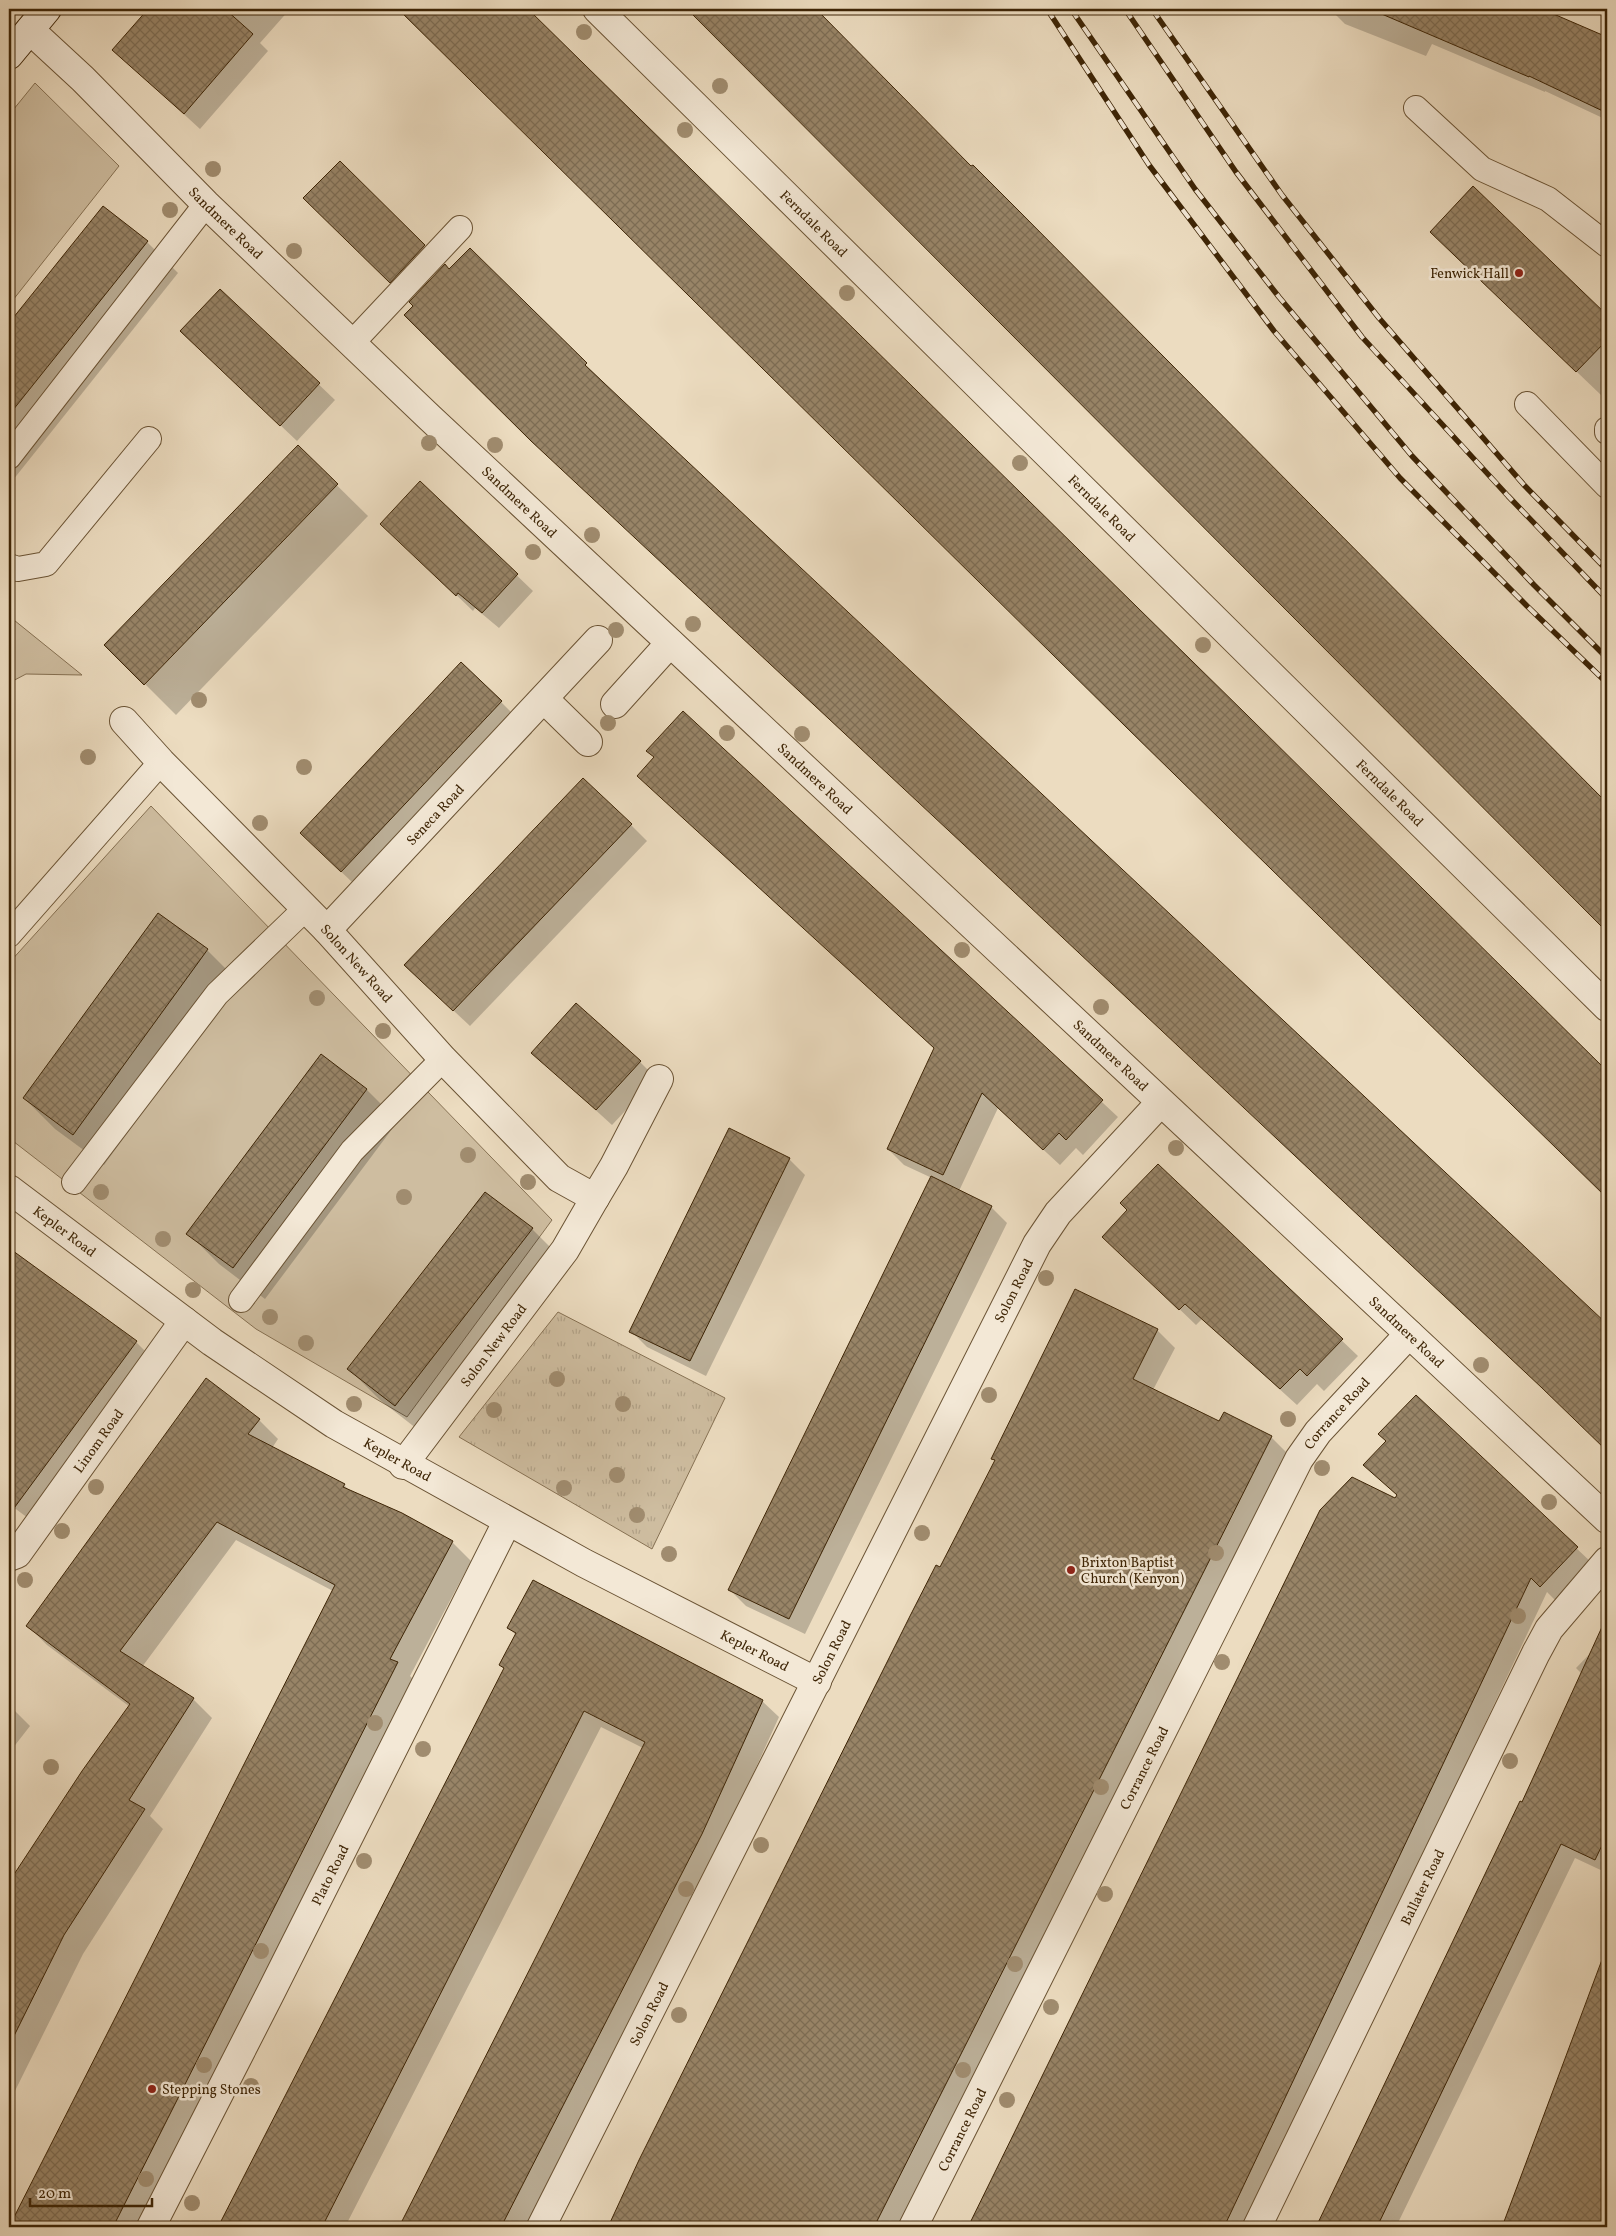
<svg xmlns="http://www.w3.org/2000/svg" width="1616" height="2236" viewBox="0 0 1616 2236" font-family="Vollkorn,serif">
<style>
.grass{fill:#cebda0;stroke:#867153}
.park{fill:url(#park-tufts);stroke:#867153}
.shadow{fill:#0003}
.building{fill:url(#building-cross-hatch);stroke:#3e2506}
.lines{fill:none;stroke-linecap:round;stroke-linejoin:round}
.service-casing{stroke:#6a5334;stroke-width:26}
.minor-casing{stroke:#6a5334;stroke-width:30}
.secondary-casing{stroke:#3e2506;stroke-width:30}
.service{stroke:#f3e8d6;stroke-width:24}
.minor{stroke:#f3e8d6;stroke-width:28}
.secondary{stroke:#f3e8d6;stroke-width:28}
.rail-casing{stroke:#3e2506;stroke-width:5.5}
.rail{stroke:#f3e8d6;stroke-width:4;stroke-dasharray:11;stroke-linecap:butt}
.tree{fill:#a08c6f}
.poi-dot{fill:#8f2418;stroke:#f3e8d6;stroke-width:2}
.labels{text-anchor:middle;stroke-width:5;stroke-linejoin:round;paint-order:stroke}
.street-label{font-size:14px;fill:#3e2506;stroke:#f3e8d6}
.poi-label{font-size:14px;fill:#3e2506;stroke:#f3e8d6;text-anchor:start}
</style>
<defs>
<pattern id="park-tufts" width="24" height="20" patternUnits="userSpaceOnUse" patternTransform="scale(1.25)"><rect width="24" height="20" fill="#cebda0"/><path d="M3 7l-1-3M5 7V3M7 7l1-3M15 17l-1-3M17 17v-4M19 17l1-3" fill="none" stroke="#b2a288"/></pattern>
<pattern id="building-cross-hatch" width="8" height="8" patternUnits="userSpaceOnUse" patternTransform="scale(1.25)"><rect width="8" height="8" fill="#988467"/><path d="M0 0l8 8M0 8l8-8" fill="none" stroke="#7d6c53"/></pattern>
</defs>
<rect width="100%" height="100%" fill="#ecdcc0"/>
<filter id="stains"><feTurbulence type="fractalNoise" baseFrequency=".004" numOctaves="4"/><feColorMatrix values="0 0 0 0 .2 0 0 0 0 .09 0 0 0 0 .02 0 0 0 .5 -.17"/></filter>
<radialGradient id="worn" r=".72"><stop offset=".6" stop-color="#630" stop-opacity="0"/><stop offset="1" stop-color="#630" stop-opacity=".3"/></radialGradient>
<g class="grass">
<path d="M35,83L119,166L9,305V115Z"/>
<path d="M9,616L82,675L26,674L9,683Z"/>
<path d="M151,806L552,1220L407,1417L256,1329L9,1138V963Z"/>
</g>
<path class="park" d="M558,1312L725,1398L652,1549L459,1437Z"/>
<g class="shadow">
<path d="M149,9H290L260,43L268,51L200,129L114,50Z"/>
<path d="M402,9H526L1607,1074V1198L401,10Z"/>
<path d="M689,9H814L971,168L1035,229L1607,803V929Z"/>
<path d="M1330,9H1539L1607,39V120L1545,91V92L1432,44L1426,56L1345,24Z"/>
<path d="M340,163L440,262L406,298L320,214Z"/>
<path d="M1473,188L1607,317V388L1601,395L1455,255Z"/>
<path d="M103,207L147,242L178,273L9,485V325Z"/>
<path d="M470,250L638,417L1607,1327V1449L982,860L415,306Z"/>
<path d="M220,290L335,400L297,441L198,347Z"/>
<path d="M298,447L368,516L176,715L137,676Z"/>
<path d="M420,483L533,591L499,628L475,608L473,611L398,539Z"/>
<path d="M501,702L532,733L373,902L333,864Z"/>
<path d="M684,713L1118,1117L1083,1155L1076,1148L1060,1165L998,1108L959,1191L991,1207L1007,1223L805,1634L746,1606L730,1590L932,1178L904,1165L888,1149L935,1049L655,792V758Z"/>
<path d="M631,825L647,841L470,1026L422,981Z"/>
<path d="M158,914L207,950L238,981L104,1165L55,1129L24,1098Z"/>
<path d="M533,1053L640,1062L656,1078L612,1125Z"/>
<path d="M321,1056L367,1090L398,1121L265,1299L219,1264L188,1233Z"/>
<path d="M789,1159L805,1175L706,1376L647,1347L631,1331Z"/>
<path d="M1158,1165L1358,1356L1324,1391L1317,1384L1297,1405L1202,1319L1196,1325L1120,1252L1128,1210Z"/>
<path d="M532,1229L563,1260L426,1436L380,1400L349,1369Z"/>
<path d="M9,1249L136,1342L152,1358L32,1521L9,1504Z"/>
<path d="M1157,1330L1175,1348L1153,1390L1219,1423L1271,1437L1289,1455L900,2227H609L640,2161L996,1461L993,1458Z"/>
<path d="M207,1380L259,1420L278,1439L272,1448L344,1485L350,1491L452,1542L471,1561L410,1676L416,1682L140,2227H10L333,1591L236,1540L142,1667L193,1699L212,1718L150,1816L163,1829L83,1954L9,2103V1885L130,1707L47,1645L28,1626Z"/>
<path d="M1416,1396L1593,1564L1557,1602L1547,1592L1248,2227H969L1321,1511L1395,1500L1398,1496L1365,1465L1387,1441Z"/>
<path d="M508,1628L762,1701L779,1717L718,1851L526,2227H400L643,1748L601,1727L345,2227H219L505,1670L500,1665L516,1635Z"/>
<path d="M1607,1636V1873L1575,1858L1396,2227H1318L1521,1803H1523L1582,1674L1576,1668Z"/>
<path d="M9,1705L30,1726L9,1753Z"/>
<path d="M1607,1953V2227H1504Z"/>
</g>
<g class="building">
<path d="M148,9H225L253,34L184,114L112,50Z"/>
<path d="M398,9H528L1247,715L1607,1071V1198L1126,727Z"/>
<path d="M687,9H816L971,166L973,165L1018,210L1607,803V932Z"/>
<path d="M1370,9H1542L1607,37V113L1529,76V77Z"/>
<path d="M340,161L425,245L390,283L303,198Z"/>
<path d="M1473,186L1607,315V340L1576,372L1430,232Z"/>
<path d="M103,206L148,241L9,415V323Z"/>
<path d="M470,248L587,363L585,365L639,416L1607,1324V1451L1542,1388L963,844L531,441L404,315L413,306L409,302L445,264L449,269Z"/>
<path d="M220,289L320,383L280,426L180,331Z"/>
<path d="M298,445L338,484L144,685L104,645Z"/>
<path d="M420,481L518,574L482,613L458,593L456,596L380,524Z"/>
<path d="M461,662L502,701L341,872L300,833Z"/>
<path d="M683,711L1103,1100L1066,1140L1059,1133L1043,1150L982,1093L943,1175L887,1149L934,1048L637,776L654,757L646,751Z"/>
<path d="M583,778L632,824L453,1011L404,965Z"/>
<path d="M158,913L208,949L73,1135L23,1098Z"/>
<path d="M576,1003L641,1061L596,1110L531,1053Z"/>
<path d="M321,1054L367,1089L233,1268L186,1234Z"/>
<path d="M729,1128L790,1158L690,1361L629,1332Z"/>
<path d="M1158,1164L1343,1339L1307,1376L1300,1369L1280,1389L1185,1304L1179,1310L1102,1237L1127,1210L1120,1203Z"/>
<path d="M931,1176L992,1206L789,1619L728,1590Z"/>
<path d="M485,1192L533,1228L395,1406L347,1369Z"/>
<path d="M9,1248L137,1341L9,1515Z"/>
<path d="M1075,1289L1158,1329L1133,1379L1219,1421L1224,1412L1272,1436L874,2227H608L639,2160L910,1616L936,1565L940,1567L995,1460L991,1459Z"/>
<path d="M206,1378L260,1419L248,1434L345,1484L343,1487L402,1513L453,1541L390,1659L398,1662L113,2227H9L335,1585L217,1522L120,1651L194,1698L129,1800L145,1809L64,1935L9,2046V1882L82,1771L130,1704L26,1626Z"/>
<path d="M1416,1395L1578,1547L1540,1587L1531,1578L1224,2227H968L1320,1510L1352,1477L1395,1498L1397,1495L1363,1465L1386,1441L1378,1434Z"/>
<path d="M533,1580L763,1700L702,1834L501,2227H399L645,1742L584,1711L322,2227H218L504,1668L499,1665L516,1633L507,1628Z"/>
<path d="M1607,1616V1835L1595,1860L1561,1844L1377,2227H1316L1520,1801L1522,1802Z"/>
<path d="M1603,1957L1607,1958V2208L1600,2227H1502Z"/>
</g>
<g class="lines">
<g class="service-casing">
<g id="service">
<path d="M1416,108L1482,169L1548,199L1607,245"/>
<path d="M352,343L460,228"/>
<path d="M1527,404L1607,486"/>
<path d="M1607,429V432"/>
<path d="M9,457L206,204"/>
<path d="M9,566L18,569L46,564L149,439"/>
<path d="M9,935L161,762"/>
<path d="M74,1182L217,994L305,909"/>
<path d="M241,1300L352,1151L443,1059"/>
</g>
</g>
<g class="minor-casing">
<g id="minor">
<path id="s1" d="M597,9L1607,1007"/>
<path id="s2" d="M30,30L83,79L206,204L429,417L1607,1519"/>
<path d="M544,699L588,742"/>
<path d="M615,704L670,643"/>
<path id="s3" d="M124,721L161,762L327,930L443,1059L559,1178L595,1198L614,1166L659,1079"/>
<path id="s4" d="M327,930L598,640"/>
<path id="s5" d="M9,1189L212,1342L334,1424L584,1563L817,1682"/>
<path id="s6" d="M403,1465L565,1250L595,1198"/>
<path id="s7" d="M9,1557L17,1554L184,1321"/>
<path id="s8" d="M151,2227L270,1994L507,1522"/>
<path id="s9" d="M541,2227L1037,1244L1058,1213L1160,1103"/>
<path id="s10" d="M913,2227L1299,1459L1318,1432L1409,1334"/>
<path id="s11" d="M1257,2227L1536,1653L1549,1629L1607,1561"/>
</g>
</g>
<g class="secondary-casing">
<path id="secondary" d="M9,55L47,9"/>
</g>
<use href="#service" class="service"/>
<use href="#minor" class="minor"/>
<use href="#secondary" class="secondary"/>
<g class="rail-casing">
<g id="rail">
<path d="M1047,9L1149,165L1274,331L1400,478L1527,606L1607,683"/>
<path d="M1071,9L1195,189L1279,297L1412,456L1534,585L1607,658"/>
<path d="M1125,9L1236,172L1362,337L1508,496L1607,599"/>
<path d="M1152,9L1282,195L1379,318L1524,485L1607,570"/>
</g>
</g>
<use href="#rail" class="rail"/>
</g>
<g class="tree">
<circle cx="584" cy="32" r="8"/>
<circle cx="720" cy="86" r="8"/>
<circle cx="685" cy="130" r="8"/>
<circle cx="213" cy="169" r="8"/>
<circle cx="170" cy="210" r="8"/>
<circle cx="294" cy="251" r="8"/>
<circle cx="847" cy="293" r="8"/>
<circle cx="429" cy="443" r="8"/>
<circle cx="495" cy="445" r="8"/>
<circle cx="1020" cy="463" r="8"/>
<circle cx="592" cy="535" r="8"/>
<circle cx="533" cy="552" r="8"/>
<circle cx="693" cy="624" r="8"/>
<circle cx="616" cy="630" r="8"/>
<circle cx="1203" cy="645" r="8"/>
<circle cx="199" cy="700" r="8"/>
<circle cx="608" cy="723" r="8"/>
<circle cx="727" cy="733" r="8"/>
<circle cx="802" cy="734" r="8"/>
<circle cx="88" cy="757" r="8"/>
<circle cx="304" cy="767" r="8"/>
<circle cx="260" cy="823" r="8"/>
<circle cx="962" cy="950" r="8"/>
<circle cx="317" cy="998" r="8"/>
<circle cx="1101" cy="1007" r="8"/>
<circle cx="383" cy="1031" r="8"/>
<circle cx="1176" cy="1148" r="8"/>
<circle cx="468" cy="1155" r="8"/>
<circle cx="528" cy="1182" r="8"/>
<circle cx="101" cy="1192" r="8"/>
<circle cx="404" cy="1197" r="8"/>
<circle cx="163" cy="1239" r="8"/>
<circle cx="1046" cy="1278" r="8"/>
<circle cx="193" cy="1290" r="8"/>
<circle cx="270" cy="1317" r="8"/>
<circle cx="306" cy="1343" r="8"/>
<circle cx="1481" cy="1365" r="8"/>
<circle cx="557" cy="1379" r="8"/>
<circle cx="989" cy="1395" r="8"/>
<circle cx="354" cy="1404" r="8"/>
<circle cx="623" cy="1404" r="8"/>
<circle cx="494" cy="1410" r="8"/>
<circle cx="1288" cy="1419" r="8"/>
<circle cx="1322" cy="1468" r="8"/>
<circle cx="617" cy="1475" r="8"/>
<circle cx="96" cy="1487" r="8"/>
<circle cx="564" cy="1488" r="8"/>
<circle cx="1549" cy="1502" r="8"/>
<circle cx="637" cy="1515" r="8"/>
<circle cx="62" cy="1531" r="8"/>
<circle cx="922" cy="1533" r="8"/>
<circle cx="1216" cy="1553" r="8"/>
<circle cx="669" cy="1554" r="8"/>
<circle cx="25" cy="1580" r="8"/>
<circle cx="1518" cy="1616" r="8"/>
<circle cx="1222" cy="1662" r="8"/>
<circle cx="375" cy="1723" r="8"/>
<circle cx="423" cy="1749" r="8"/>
<circle cx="1510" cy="1761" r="8"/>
<circle cx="51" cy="1767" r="8"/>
<circle cx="1101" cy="1787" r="8"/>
<circle cx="761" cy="1845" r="8"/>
<circle cx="364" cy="1861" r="8"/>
<circle cx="686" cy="1889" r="8"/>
<circle cx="1105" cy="1894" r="8"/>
<circle cx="261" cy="1951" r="8"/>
<circle cx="1015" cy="1964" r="8"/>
<circle cx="1051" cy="2007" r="8"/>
<circle cx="679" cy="2015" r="8"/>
<circle cx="204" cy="2065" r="8"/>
<circle cx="963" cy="2070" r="8"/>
<circle cx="251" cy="2086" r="8"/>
<circle cx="1007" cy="2100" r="8"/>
<circle cx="146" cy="2179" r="8"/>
<circle cx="192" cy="2203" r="8"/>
</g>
<g class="poi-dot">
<circle cx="1519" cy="273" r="5"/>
<circle cx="1071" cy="1570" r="5"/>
<circle cx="152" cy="2089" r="5"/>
</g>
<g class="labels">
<g class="street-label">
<text dy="5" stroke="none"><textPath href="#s2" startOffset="275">Sandmere Road</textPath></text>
<text dy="5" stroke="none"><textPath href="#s1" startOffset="305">Ferndale Road</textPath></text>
<text dy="5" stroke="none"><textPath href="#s2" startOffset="680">Sandmere Road</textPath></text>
<text dy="5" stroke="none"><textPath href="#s1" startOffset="710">Ferndale Road</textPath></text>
<text dy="5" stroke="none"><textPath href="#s2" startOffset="1085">Sandmere Road</textPath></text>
<text dy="5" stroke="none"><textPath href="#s1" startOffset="1115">Ferndale Road</textPath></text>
<text dy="5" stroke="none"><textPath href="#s4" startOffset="158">Seneca Road</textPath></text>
<text dy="5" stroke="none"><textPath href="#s3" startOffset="336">Solon New Road</textPath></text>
<text dy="5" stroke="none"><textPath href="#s2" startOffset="1490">Sandmere Road</textPath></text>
<text dy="5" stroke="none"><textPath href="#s5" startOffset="70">Kepler Road</textPath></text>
<text dy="5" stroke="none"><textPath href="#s9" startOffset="1049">Solon Road</textPath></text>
<text dy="5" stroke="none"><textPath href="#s2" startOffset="1895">Sandmere Road</textPath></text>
<text dy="5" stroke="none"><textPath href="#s6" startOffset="150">Solon New Road</textPath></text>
<text dy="5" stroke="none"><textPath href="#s10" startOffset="919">Corrance Road</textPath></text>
<text dy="5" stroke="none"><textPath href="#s7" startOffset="148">Linom Road</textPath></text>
<text dy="5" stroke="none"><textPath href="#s5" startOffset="474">Kepler Road</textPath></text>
<text dy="5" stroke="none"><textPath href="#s5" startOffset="879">Kepler Road</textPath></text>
<text dy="5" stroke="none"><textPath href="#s9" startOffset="644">Solon Road</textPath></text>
<text dy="5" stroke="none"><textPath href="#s10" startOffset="514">Corrance Road</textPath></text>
<text dy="5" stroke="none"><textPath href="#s8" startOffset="395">Plato Road</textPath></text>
<text dy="5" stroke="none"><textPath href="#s11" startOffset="378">Ballater Road</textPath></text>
<text dy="5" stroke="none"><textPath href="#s9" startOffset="239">Solon Road</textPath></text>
<text dy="5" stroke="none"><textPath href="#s10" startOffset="109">Corrance Road</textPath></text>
</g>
<g class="poi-label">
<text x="1509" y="278" text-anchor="end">Fenwick Hall</text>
<text x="1081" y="1567">Brixton Baptist<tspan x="1081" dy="16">Church (Kenyon)</tspan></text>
<text x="162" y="2094">Stepping Stones</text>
</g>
</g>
<rect width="1616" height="2236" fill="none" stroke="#ecdcc0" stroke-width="30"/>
<rect x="10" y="10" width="1596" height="2216" fill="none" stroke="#3e2506" stroke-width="2.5"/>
<rect x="15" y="15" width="1586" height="2206" fill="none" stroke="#3e2506"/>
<path d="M30 2198v8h122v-8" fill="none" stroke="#3e2506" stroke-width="2.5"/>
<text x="38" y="2198" font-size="15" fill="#3e2506" stroke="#f3e8d6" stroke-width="4" paint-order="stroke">20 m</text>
<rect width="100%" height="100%" filter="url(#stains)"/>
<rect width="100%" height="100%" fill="url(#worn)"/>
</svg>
